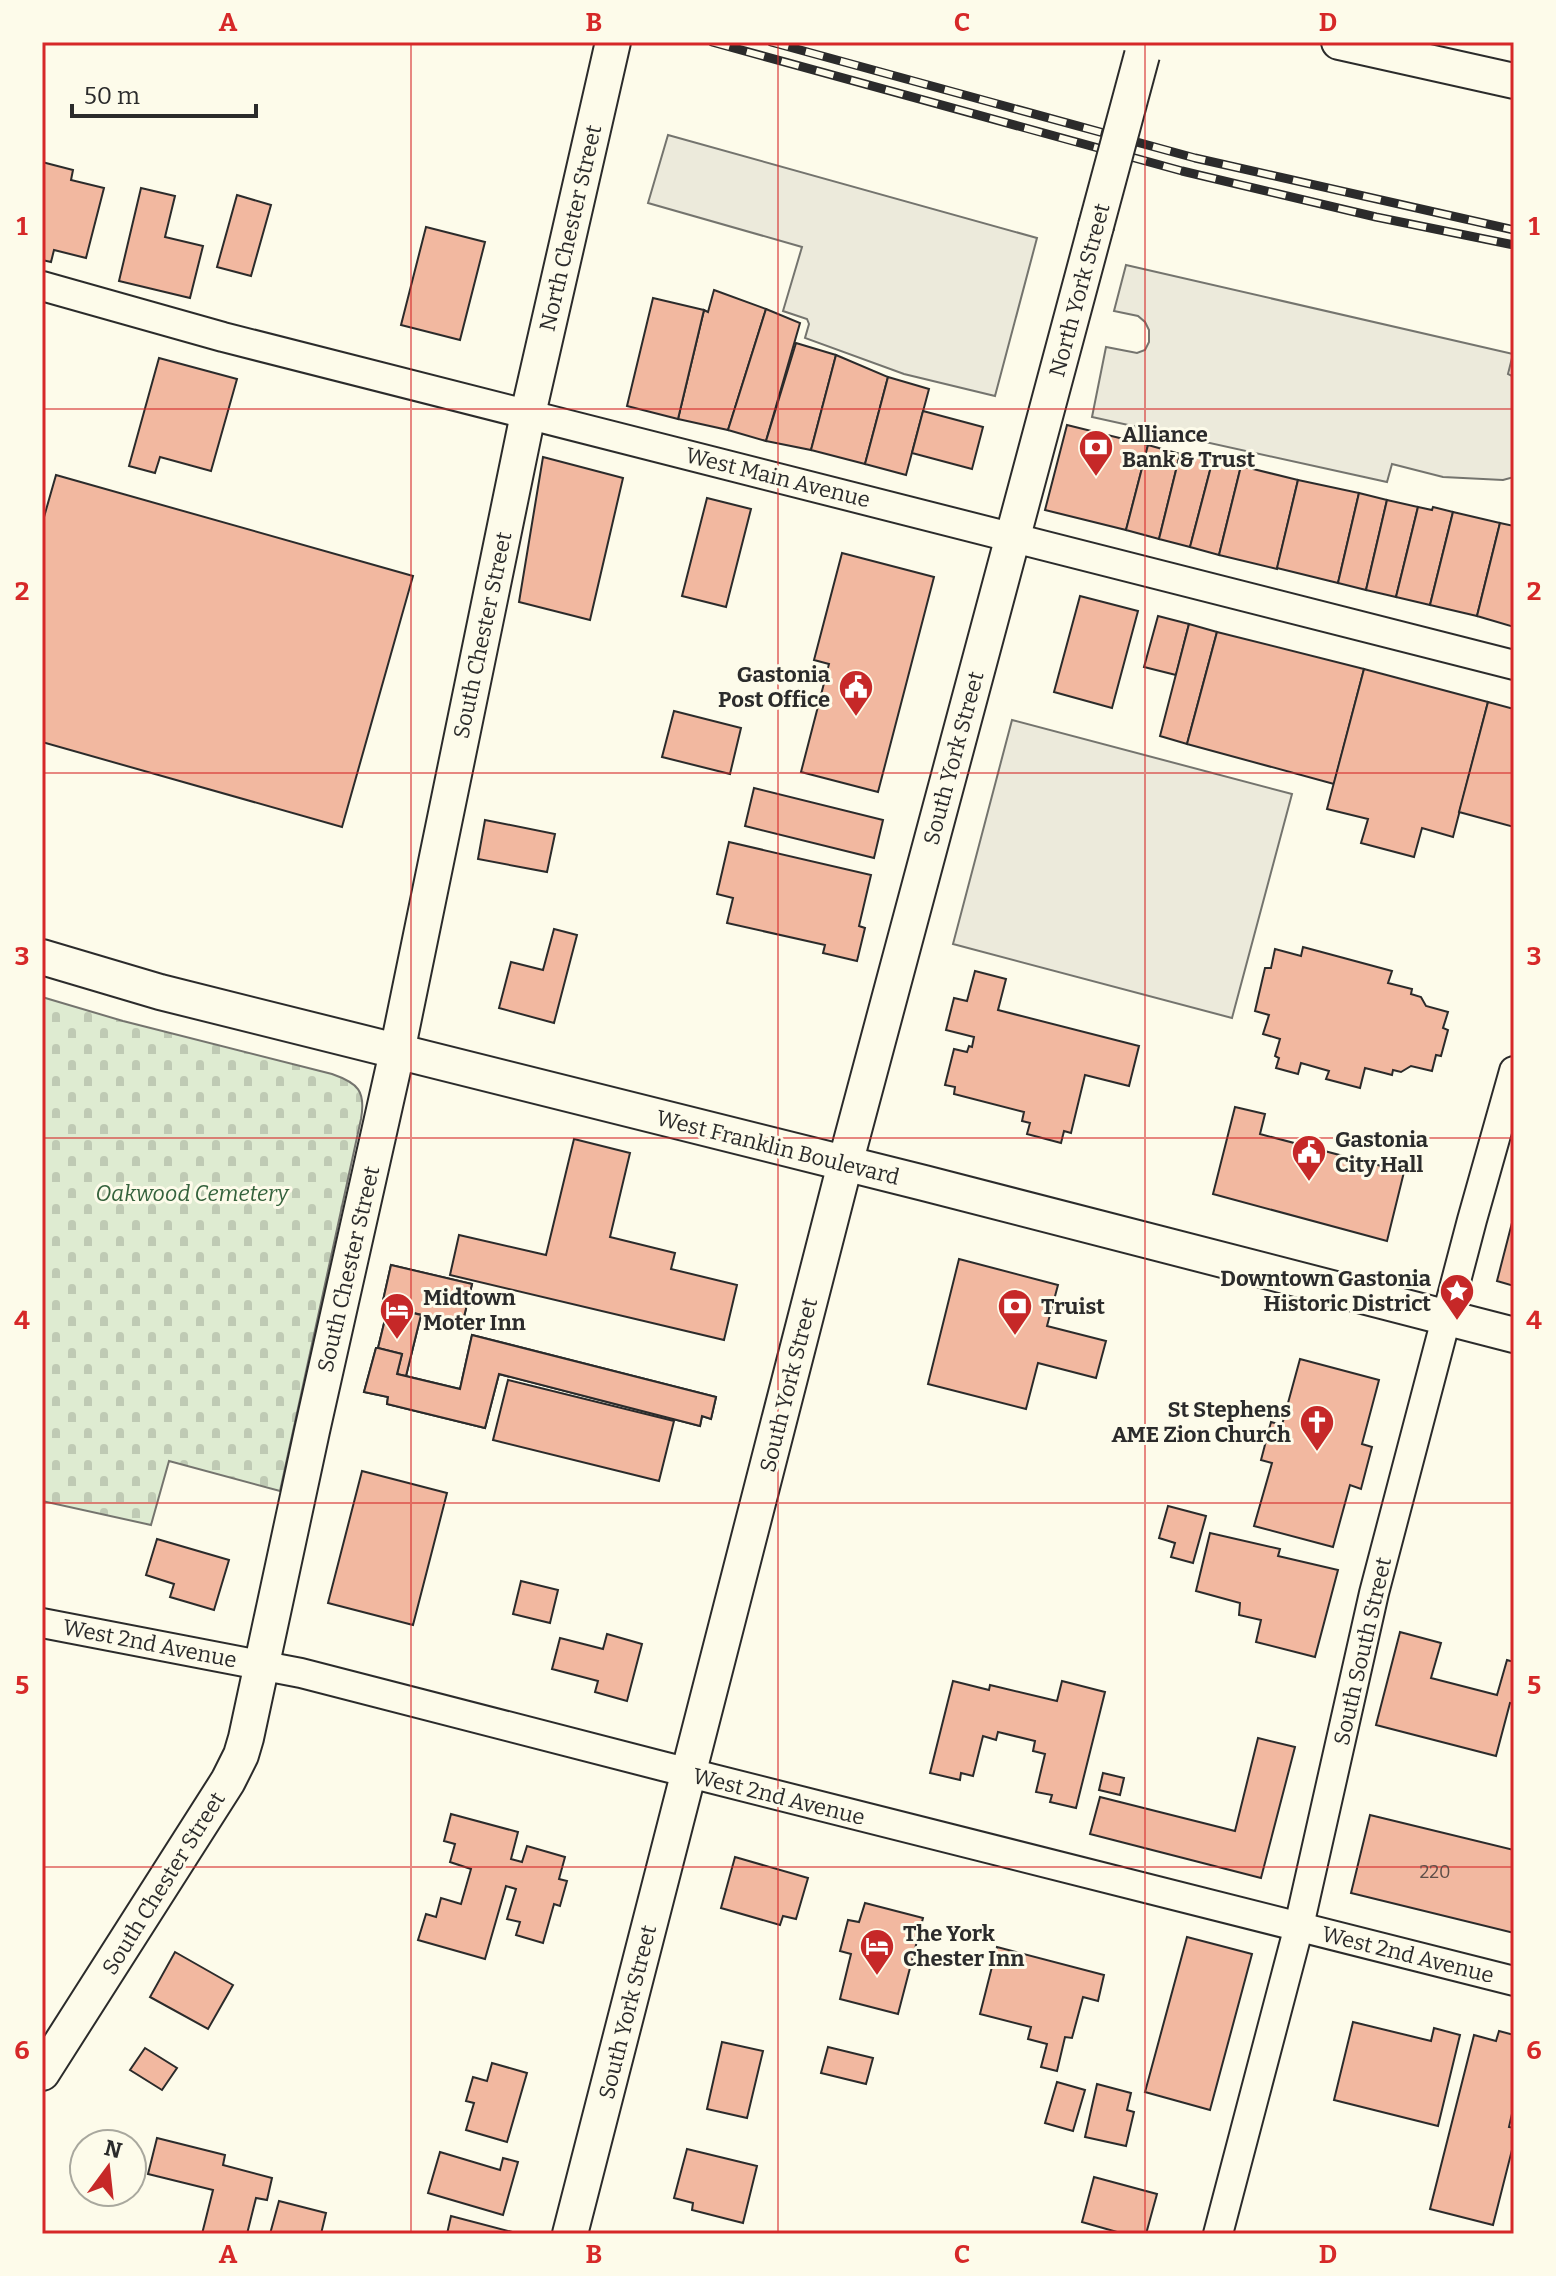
<svg xmlns="http://www.w3.org/2000/svg" width="1556" height="2276" viewBox="0 0 1556 2276" font-family="Bitter,serif">
<style>
.cemetery{fill:url(#cemetery-stones);stroke:#74746e;stroke-width:2}
.parking{fill:#eceadb;stroke:#74746e;stroke-width:2}
.building{fill:#f2b8a0;stroke:#2b2b2b;stroke-width:2}
.lines{fill:none;stroke-linecap:round;stroke-linejoin:round}
.minor-casing{stroke:#2b2b2b;stroke-width:32}
.major-casing{stroke:#2b2b2b;stroke-width:38}
.minor{stroke:#fdfbea;stroke-width:28}
.major{stroke:#fdfbea;stroke-width:34}
.rail-casing{stroke:#2b2b2b;stroke-width:9}
.rail{stroke:#fdfbea;stroke-width:6;stroke-dasharray:18;stroke-linecap:butt}
.major-bridge-casing{stroke:#2b2b2b;stroke-width:38;stroke-linecap:butt}
.major-bridge{stroke:#fdfbea;stroke-width:34}
.grid{fill:none;stroke:#d62828;stroke-width:2;stroke-opacity:0.55}
.labels{text-anchor:middle;stroke-width:6;stroke-linejoin:round;paint-order:stroke}
.number-label{font-size:18px;fill:#5d4e48}
.street-label{font-size:22px;fill:#2b2b2b;stroke:#fdfbea}
.poi-label{font-size:22px;font-weight:bold;fill:#2b2b2b;stroke:#fdfbea;text-anchor:start}
.park-label{font-size:22px;font-style:italic;fill:#34623c;stroke:#fdfbea}
.neatline{fill:none;stroke:#d62828;stroke-width:3}
.grid-label{font-size:26px;text-anchor:middle;font-weight:bold;fill:#d62828}
</style>
<defs>
<pattern id="cemetery-stones" width="16" height="16" patternUnits="userSpaceOnUse" patternTransform="scale(2)"><rect width="16" height="16" fill="#deebd1"/><path d="M2 7V4a2 2 0 0 1 4 0v3zM10 15v-3a2 2 0 0 1 4 0v3z" fill="#bfcab4"/></pattern>
</defs>
<rect width="100%" height="100%" fill="#fdfbea"/>
<path class="cemetery" d="M42,997L123,1021L332,1074C358,1083 366,1091 361,1119L280,1491L169,1461L151,1525L42,1501Z"/>
<g class="parking">
<path d="M668,135L1037,238L995,396L904,374L805,338L809,324L807,319L783,311L802,247L648,203Z"/>
<path d="M1126,265L1513,354L1508,374L1514,377V477L1503,480L1443,477L1392,464L1387,482L1092,417L1106,347L1137,353L1145,350L1149,342V330L1145,322L1138,316L1114,311Z"/>
<path d="M1012,720L1292,794L1232,1018L953,944Z"/>
</g>
<g class="building">
<path d="M42,162L73,170L71,180L104,188L86,258L54,250L51,262L42,260Z"/>
<path d="M141,188L175,196L165,237L203,246L190,298L119,281Z"/>
<path d="M237,195L271,205L251,276L217,267Z"/>
<path d="M426,227L485,242L460,340L401,325Z"/>
<path d="M714,290L766,309L728,430L678,419L704,310L708,312Z"/>
<path d="M653,298L704,310L678,419L627,406Z"/>
<path d="M766,309L800,323L766,441L728,430Z"/>
<path d="M796,343L836,355L811,450L766,441Z"/>
<path d="M836,355L888,377L865,464L811,450Z"/>
<path d="M159,358L237,379L211,471L160,457L155,473L129,466Z"/>
<path d="M888,377L929,389L906,475L865,464Z"/>
<path d="M923,411L983,427L972,469L912,453Z"/>
<path d="M1067,425L1148,445L1126,530L1045,510Z"/>
<path d="M1148,445L1180,454L1159,539L1126,530Z"/>
<path d="M1180,454L1213,459L1190,547L1159,539Z"/>
<path d="M543,457L623,478L590,620L519,602Z"/>
<path d="M1213,459L1241,466L1219,555L1190,547Z"/>
<path d="M1241,466L1298,480L1277,569L1219,555Z"/>
<path d="M56,475L413,576L342,827L42,742V524Z"/>
<path d="M1298,480L1359,493L1338,583L1277,568Z"/>
<path d="M1359,493L1387,500L1366,590L1338,583Z"/>
<path d="M707,498L751,509L726,607L682,596Z"/>
<path d="M1387,500L1418,507L1396,597L1366,590Z"/>
<path d="M1418,507L1432,510L1433,507L1453,512L1430,605L1396,597Z"/>
<path d="M1453,512L1500,523L1477,616L1430,605Z"/>
<path d="M1500,523L1514,526V627L1477,616Z"/>
<path d="M842,553L934,577L878,792L801,772L829,664L814,660Z"/>
<path d="M1080,596L1138,611L1112,708L1054,692Z"/>
<path d="M1158,616L1189,624L1176,675L1144,667Z"/>
<path d="M1189,624L1217,632L1187,744L1160,736Z"/>
<path d="M1217,632L1364,669L1334,784L1187,744Z"/>
<path d="M1364,669L1488,702L1453,837L1422,828L1414,857L1361,843L1368,819L1327,809Z"/>
<path d="M1488,702L1514,709V827L1459,812Z"/>
<path d="M674,711L741,728L730,774L662,757Z"/>
<path d="M754,788L883,820L874,858L745,826Z"/>
<path d="M485,820L555,834L547,872L478,859Z"/>
<path d="M729,842L871,875L859,926L865,928L857,961L823,953L825,945L727,923L733,898L717,894Z"/>
<path d="M554,929L577,935L554,1023L499,1008L511,962L543,970Z"/>
<path d="M1303,947L1392,971L1388,983L1412,989L1411,994L1421,997L1426,1006L1448,1012L1443,1028L1448,1030L1441,1056L1436,1055L1432,1071L1411,1066L1401,1072L1393,1070L1392,1075L1365,1068L1360,1088L1326,1079L1329,1071L1301,1063L1298,1074L1276,1068L1279,1058L1275,1056L1280,1039L1263,1034L1269,1015L1255,1011L1265,968H1271L1275,949L1301,956Z"/>
<path d="M975,971L1006,979L998,1010L1139,1046L1129,1086L1085,1075L1071,1133L1064,1131L1061,1143L1027,1134L1030,1123L1022,1121L1024,1112L954,1094L955,1087L945,1085L954,1049L967,1052L969,1046L972,1047L974,1037L946,1030L954,998L967,1001Z"/>
<path d="M1235,1107L1265,1114L1260,1134L1404,1172L1387,1241L1213,1194Z"/>
<path d="M574,1139L630,1153L610,1237L675,1253L671,1269L737,1285L724,1340L450,1275L459,1235L546,1255Z"/>
<path d="M1514,1215V1286L1497,1281Z"/>
<path d="M959,1259L1058,1285L1047,1326L1106,1341L1096,1378L1038,1363L1026,1409L928,1384Z"/>
<path d="M391,1265L472,1284L462,1325L421,1315L406,1376L460,1389L472,1335L716,1397L711,1419L702,1416L700,1426L499,1374L485,1428L387,1404L388,1397L364,1392L376,1348H378L388,1307L382,1305Z"/>
<path d="M391,1265L472,1284L462,1325L382,1305Z"/>
<path d="M388,1307L421,1315L406,1376L397,1374L402,1354L378,1348Z"/>
<path d="M472,1335L716,1397L711,1419L702,1416L700,1426L499,1374L485,1428L387,1404L388,1397L364,1392L376,1348H378L402,1354L397,1374L460,1389Z"/>
<path d="M1300,1359L1379,1380L1362,1444L1372,1447L1361,1489L1350,1485L1333,1547L1254,1526L1272,1463L1261,1460L1271,1422L1282,1425Z"/>
<path d="M508,1380L674,1421L659,1481L493,1440Z"/>
<path d="M362,1471L447,1493L413,1625L328,1603Z"/>
<path d="M1168,1506L1206,1516L1193,1563L1171,1557L1175,1543L1159,1538Z"/>
<path d="M1210,1533L1280,1549L1278,1556L1338,1570L1315,1657L1256,1642L1261,1620L1239,1615L1240,1603L1196,1591Z"/>
<path d="M157,1539L229,1560L214,1610L170,1597L174,1584L146,1575Z"/>
<path d="M521,1581L558,1590L550,1623L513,1614Z"/>
<path d="M1400,1632L1441,1643L1431,1678L1497,1695L1507,1660L1514,1662V1704L1510,1703L1496,1756L1376,1725Z"/>
<path d="M607,1634L642,1644L627,1701L595,1692L598,1681L552,1669L560,1638L603,1649Z"/>
<path d="M953,1681L989,1690L990,1685L1057,1701L1062,1681L1105,1692L1076,1808L1050,1802L1052,1795L1036,1792L1045,1754L1033,1751L1035,1741L998,1732L996,1740L983,1736L973,1776L961,1773L960,1780L930,1773Z"/>
<path d="M1258,1738L1295,1747L1261,1878L1090,1834L1100,1797L1235,1831Z"/>
<path d="M1103,1773L1124,1778L1120,1795L1099,1790Z"/>
<path d="M451,1814L518,1832L511,1859L522,1862L527,1846L565,1857L559,1879L567,1881L560,1906L554,1904L543,1943L516,1935L520,1922L507,1919L516,1889L506,1886L485,1959L418,1940L426,1914L436,1917L441,1898L461,1904L471,1869L450,1862L455,1844L444,1841Z"/>
<path d="M1370,1815L1514,1850V1933L1351,1893Z"/>
<path d="M735,1857L808,1878L796,1919L783,1916L780,1925L721,1908Z"/>
<path d="M865,1903L923,1918L898,2014L840,1999L851,1954L840,1951L848,1920L859,1922Z"/>
<path d="M1187,1937L1252,1954L1210,2110L1145,2092Z"/>
<path d="M997,1947L1104,1975L1098,2001L1083,1997L1072,2038L1065,2037L1057,2071L1041,2067L1047,2044L1028,2039L1031,2027L980,2014Z"/>
<path d="M175,1952L233,1985L208,2029L150,1997Z"/>
<path d="M1353,2022L1431,2041L1434,2028L1460,2035L1438,2126L1334,2100Z"/>
<path d="M1499,2031L1514,2035V2105L1509,2127L1514,2128V2142L1493,2225L1430,2209L1474,2035L1496,2041Z"/>
<path d="M722,2042L763,2051L747,2118L707,2109Z"/>
<path d="M828,2047L873,2058L866,2084L821,2073Z"/>
<path d="M145,2048L177,2068L162,2090L130,2070Z"/>
<path d="M492,2063L527,2073L507,2142L466,2130L474,2103L466,2101L473,2077L487,2081Z"/>
<path d="M1057,2082L1085,2090L1073,2131L1045,2123Z"/>
<path d="M1097,2084L1131,2093L1127,2110L1134,2112L1126,2146L1085,2137Z"/>
<path d="M157,2138L225,2155L223,2165L272,2178L267,2200L256,2198L247,2234H202L213,2190L148,2174Z"/>
<path d="M687,2149L757,2166L743,2223L692,2210L693,2203L674,2198Z"/>
<path d="M440,2152L500,2170L503,2158L518,2162L503,2215L428,2193Z"/>
<path d="M1094,2177L1157,2194L1146,2234H1124L1082,2222Z"/>
<path d="M279,2201L326,2213L321,2234H270Z"/>
<path d="M451,2216L516,2233L515,2234H447Z"/>
</g>
<g class="lines">
<g class="minor-casing">
<g id="minor">
<path d="M42,286L223,337L1514,665"/>
<path d="M42,1623L301,1673L662,1766L1514,1981"/>
<path d="M1218,2234L1299,1926L1374,1593L1472,1220L1514,1071"/>
</g>
</g>
<g class="major-casing">
<g id="major">
<path d="M1339,42L1514,81"/>
<path d="M42,957L160,992L924,1183L1514,1335"/>
<path d="M42,2073L228,1781L241,1755L246,1738L312,1431L397,1052L528,414L613,42"/>
<path d="M570,2234L845,1164L1096,226"/>
</g>
</g>
<use href="#minor" class="minor"/>
<use href="#major" class="major"/>
<g class="rail-casing">
<g id="rail">
<path d="M712,42L1182,171L1376,217L1514,245"/>
<path d="M771,42L1195,158L1514,230"/>
</g>
</g>
<use href="#rail" class="rail"/>
<g class="major-bridge-casing">
<path id="major-bridge" d="M1096,226L1142,55"/>
</g>
<use href="#major-bridge" class="major-bridge"/>
</g>
<path class="grid" d="M411,42V2234M778,42V2234M1145,42V2234M42,409H1514M42,773H1514M42,1138H1514M42,1503H1514M42,1867H1514"/>
<defs>
<g id="bank-pin" transform="scale(1.8)"><path d="M0 17L-7.5 6A9.5 9.5 0 1 1 7.5 6Z" fill="#c62828" stroke="#fdfbea"/><path d="M-6-4H6V4H-6ZM0-2.3a2.3 2.3 0 1 0 0 4.6a2.3 2.3 0 1 0 0-4.6Z" fill="#fff"/></g>
<g id="civic-pin" transform="scale(1.8)"><path d="M0 17L-7.5 6A9.5 9.5 0 1 1 7.5 6Z" fill="#c62828" stroke="#fdfbea"/><path d="M-.6-6.5H3V-4.5H.6V-3L4-1V1h2V6H-6V1h2V-1L-.6-3ZM-1.2 2.5V6h2.4V2.5Z" fill="#fff"/></g>
<g id="sight-pin" transform="scale(1.8)"><path d="M0 17L-7.5 6A9.5 9.5 0 1 1 7.5 6Z" fill="#c62828" stroke="#fdfbea"/><path d="M0-6L1.8-2.2L6-1.7L2.9 1.2L3.7 5.4L0 3.3L-3.7 5.4L-2.9 1.2L-6-1.7L-1.8-2.2Z" fill="#fff"/></g>
<g id="hotel-pin" transform="scale(1.8)"><path d="M0 17L-7.5 6A9.5 9.5 0 1 1 7.5 6Z" fill="#c62828" stroke="#fdfbea"/><path d="M-6-4.5h1.5V1H6V5H4.5V3h-9V5H-6ZM-4 0a1.8 1.8 0 1 1 3.6 0ZM.5 0V-2.5h3Q6-2.5 6 0Z" fill="#fff"/></g>
<g id="church-pin" transform="scale(1.8)"><path d="M0 17L-7.5 6A9.5 9.5 0 1 1 7.5 6Z" fill="#c62828" stroke="#fdfbea"/><path d="M-1.2-6h2.4v3.5h3.3v2.4h-3.3V6h-2.4V-.1h-3.3v-2.4h3.3Z" fill="#fff"/></g>
</defs>
<g fill-rule="evenodd">
<use href="#bank-pin" x="1096" y="447"/>
<use href="#civic-pin" x="856" y="687"/>
<use href="#civic-pin" x="1309" y="1152"/>
<use href="#sight-pin" x="1457" y="1291"/>
<use href="#bank-pin" x="1015" y="1306"/>
<use href="#hotel-pin" x="397" y="1310"/>
<use href="#church-pin" x="1317" y="1422"/>
<use href="#hotel-pin" x="877" y="1946"/>
</g>
<g class="labels">
<g class="number-label">
<text x="1435" y="1878">220</text>
</g>
<g class="street-label">
<text transform="translate(570 228) rotate(-77)" y="8">North Chester Street</text>
<text transform="translate(1079 290) rotate(-75)" y="8">North York Street</text>
<text transform="translate(778 477) rotate(14)" y="8">West Main Avenue</text>
<text transform="translate(482 635) rotate(-78)" y="8">South Chester Street</text>
<text transform="translate(953 758) rotate(-75)" y="8">South York Street</text>
<text transform="translate(778 1147) rotate(14)" y="8">West Franklin Boulevard</text>
<text transform="translate(348 1269) rotate(-77)" y="8">South Chester Street</text>
<text transform="translate(788 1385) rotate(-76)" y="8">South York Street</text>
<text transform="translate(150 1643) rotate(11)" y="8">West 2nd Avenue</text>
<text transform="translate(1362 1651) rotate(-77)" y="8">South South Street</text>
<text transform="translate(779 1796) rotate(14)" y="8">West 2nd Avenue</text>
<text transform="translate(163 1883) rotate(-58)" y="8">South Chester Street</text>
<text transform="translate(1408 1954) rotate(14)" y="8">West 2nd Avenue</text>
<text transform="translate(627 2012) rotate(-76)" y="8">South York Street</text>
</g>
<g class="poi-label">
<text x="1122" y="442">Alliance<tspan x="1122" dy="25">Bank &amp; Trust</tspan></text>
<text x="830" y="682" text-anchor="end">Gastonia<tspan x="830" dy="25">Post Office</tspan></text>
<text x="1335" y="1147">Gastonia<tspan x="1335" dy="25">City Hall</tspan></text>
<text x="1431" y="1286" text-anchor="end">Downtown Gastonia<tspan x="1431" dy="25">Historic District</tspan></text>
<text x="423" y="1305">Midtown<tspan x="423" dy="25">Moter Inn</tspan></text>
<text x="1041" y="1314">Truist</text>
<text x="1291" y="1417" text-anchor="end">St Stephens<tspan x="1291" dy="25">AME Zion Church</tspan></text>
<text x="903" y="1941">The York<tspan x="903" dy="25">Chester Inn</tspan></text>
</g>
<g class="park-label">
<text x="192" y="1201">Oakwood Cemetery</text>
</g>
</g>
<rect width="1556" height="2276" fill="none" stroke="#fdfbea" stroke-width="88"/>
<g transform="translate(108 2168) rotate(15)"><circle r="38" fill="#fdfbea" stroke="#a9a89e" stroke-width="2"/>
<path d="M0-6L14 30L0 20L-14 30Z" fill="#c62828"/>
<text y="-12" font-size="22" font-weight="bold" text-anchor="middle" fill="#2b2b2b">N</text>
</g>
<path d="M72 104v12h184v-12" fill="none" stroke="#2b2b2b" stroke-width="4"/>
<text x="84" y="104" font-size="24" fill="#2b2b2b" stroke="#fdfbea" stroke-width="6" paint-order="stroke">50 m</text>
<rect x="44" y="44" width="1468" height="2188" class="neatline"/>
<g class="grid-label">
<text x="228" y="31">A</text>
<text x="594" y="31">B</text>
<text x="962" y="31">C</text>
<text x="1328" y="31">D</text>
<text x="22" y="235">1</text>
<text x="1534" y="235">1</text>
<text x="22" y="600">2</text>
<text x="1534" y="600">2</text>
<text x="22" y="965">3</text>
<text x="1534" y="965">3</text>
<text x="22" y="1329">4</text>
<text x="1534" y="1329">4</text>
<text x="22" y="1694">5</text>
<text x="1534" y="1694">5</text>
<text x="22" y="2059">6</text>
<text x="1534" y="2059">6</text>
<text x="228" y="2263">A</text>
<text x="594" y="2263">B</text>
<text x="962" y="2263">C</text>
<text x="1328" y="2263">D</text>
</g>
</svg>
